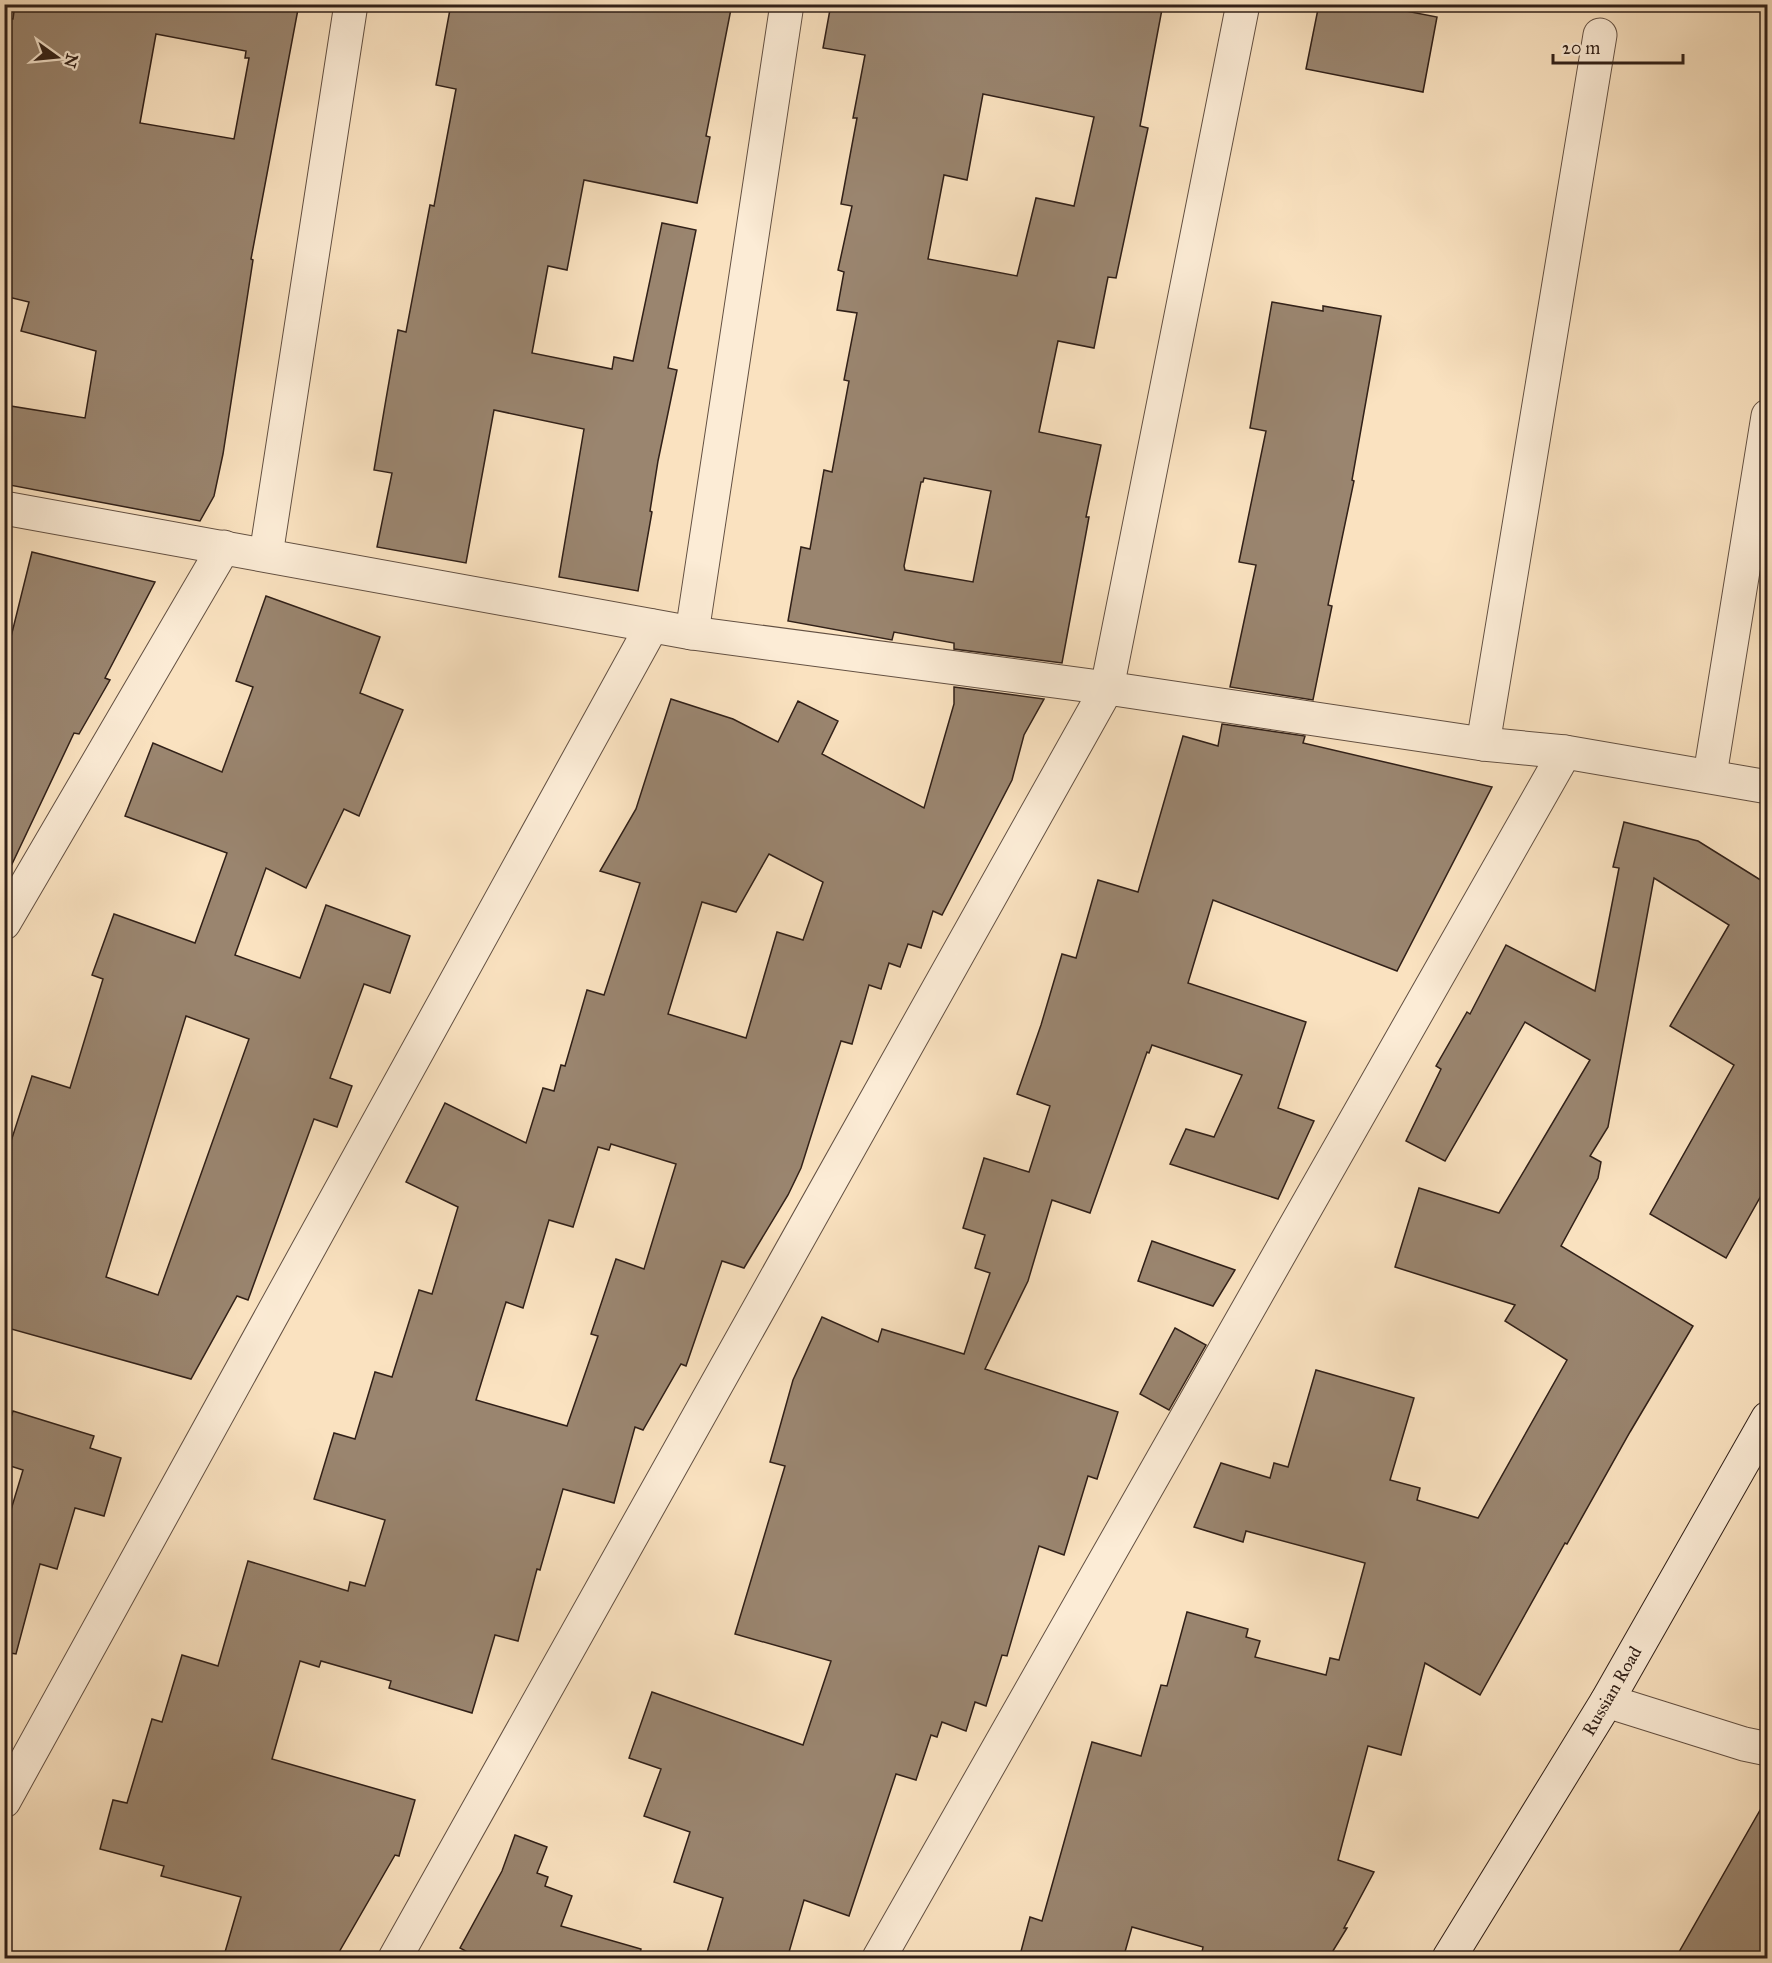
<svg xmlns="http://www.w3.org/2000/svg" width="1772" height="1963" viewBox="0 0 1772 1963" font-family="'IM FELL Great Primer',serif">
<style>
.building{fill:#9a856f;stroke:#312018;stroke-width:1.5;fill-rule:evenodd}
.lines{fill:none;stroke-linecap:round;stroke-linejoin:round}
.minor-casing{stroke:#635042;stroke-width:35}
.secondary-casing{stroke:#312018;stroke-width:35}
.minor{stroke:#fcecd6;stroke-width:33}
.secondary{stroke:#fcecd6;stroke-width:33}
.labels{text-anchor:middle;stroke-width:4.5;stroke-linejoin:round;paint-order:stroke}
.street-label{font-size:18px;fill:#312018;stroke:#fcecd6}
</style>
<rect width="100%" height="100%" fill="#fae2c0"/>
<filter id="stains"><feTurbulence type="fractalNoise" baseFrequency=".00333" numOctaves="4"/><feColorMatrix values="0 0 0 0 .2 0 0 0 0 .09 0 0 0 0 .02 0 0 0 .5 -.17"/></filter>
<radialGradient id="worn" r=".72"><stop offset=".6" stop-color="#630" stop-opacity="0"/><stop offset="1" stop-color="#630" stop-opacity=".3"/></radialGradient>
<g class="building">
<path d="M15,4H299L251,259L253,260L223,454L214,496L200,521L4,484V405L85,418L96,351L21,331L29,302L4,296V18L13,19ZM156,34L246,51L245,58H249L234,139L140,123Z"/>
<path d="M451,4H732L706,136L710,137L697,203L584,180L567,270L548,266L532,353L612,369L614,357L633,361L662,223L696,230L668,368L677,370L658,461L650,511L652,512L638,591L559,577L584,429L494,410L466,563L377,547L392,473L374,470L386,399L398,330L406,332L430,205L434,206L456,89L436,85Z"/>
<path d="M831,4H1163L1140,126L1148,128L1116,278L1108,277L1094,348L1058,341L1039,432L1101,445L1086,517H1089L1062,663L954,649V643L894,632L892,640L788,621L801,547L810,549L824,470L832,472L849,381L844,380L857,313L837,310L844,272L838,270L852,206L841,204L857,118H853L865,55L823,48ZM983,94L1094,117L1074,206L1036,198L1017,276L928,259L944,175L967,180ZM924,478L991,491L973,582L905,570L904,566L921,482H923Z"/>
<path d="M1319,4H1370L1437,17L1423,92L1306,69Z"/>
<path d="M1272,302L1323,311V306L1381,316L1352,480L1354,481L1328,605L1332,606L1313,700L1230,687L1256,565L1239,562L1266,431L1250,428Z"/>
<path d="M32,552L155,582L105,678L110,680L79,734L74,733L4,881V665Z"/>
<path d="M266,596L380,637L360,693L403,710L359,816L344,809L306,888L266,868L235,955L300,978L326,905L410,936L390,993L364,984L330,1078L352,1086L337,1127L314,1119L248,1300L237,1296L191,1379L4,1327V1163L32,1076L70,1088L103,979L92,975L114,914L195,943L227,853L125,816L153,743L222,772L253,687L236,681ZM186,1016L249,1039L158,1295L106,1277Z"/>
<path d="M954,687L1044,699L1024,735L1012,780L942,915L933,911L921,948L908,944L900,967L889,963L881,989L869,985L852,1044L841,1041L801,1168L788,1195L744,1268L722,1261L686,1366L681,1364L643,1430L635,1427L614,1503L563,1489L540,1570L537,1569L518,1641L495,1635L472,1713L389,1688L391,1681L321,1661L319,1667L300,1661L272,1759L415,1800L399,1856L395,1855L335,1959H223L241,1897L161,1876L164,1866L100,1849L113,1800L127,1803L152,1719L162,1722L182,1655L218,1666L248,1561L348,1591L350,1582L365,1586L385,1520L314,1499L334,1433L355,1439L375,1372L392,1377L419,1290L432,1294L458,1207L406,1182L445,1103L526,1143L543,1088L554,1091L561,1065L565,1066L587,990L604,995L640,883L600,871L636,809L671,699L733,719L778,742L798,701L838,721L822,754L924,808L954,704ZM769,854L823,882L803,940L777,932L746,1038L668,1014L702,902L736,912ZM611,1144L676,1164L644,1269L616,1259L591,1334L598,1336L567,1426L476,1400L506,1302L523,1308L549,1220L573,1227L598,1147L609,1150Z"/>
<path d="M1222,724L1305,736L1303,743L1492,787L1397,971L1213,900L1188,983L1306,1022L1278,1108L1314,1121L1278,1199L1170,1164L1186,1129L1214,1137L1242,1075L1152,1045L1149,1053L1147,1052L1090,1213L1052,1200L1028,1281L985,1369L1118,1412L1097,1479L1088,1476L1064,1555L1039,1546L1007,1656L1002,1655L986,1706L975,1702L966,1731L942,1722L937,1737L931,1735L916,1780L896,1774L849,1916L804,1900L787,1959H705L723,1898L674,1882L690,1832L644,1816L661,1769L629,1758L652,1692L803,1745L831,1661L735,1634L785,1466L770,1462L793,1380L822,1317L878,1342L882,1329L964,1354L990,1273L975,1268L985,1235L963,1228L984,1158L1029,1172L1050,1106L1017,1094L1041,1025L1062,954L1076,958L1098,880L1138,892L1183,736L1218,746Z"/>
<path d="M1624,822L1698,841L1767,884V1185L1726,1258L1650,1214L1734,1065L1670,1026L1729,925L1654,878L1608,1127L1590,1156L1601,1162L1598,1178L1561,1246L1693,1326L1630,1432L1567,1544L1565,1543L1480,1695L1425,1663L1401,1755L1368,1746L1338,1860L1374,1872L1344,1928H1347L1328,1959H1225L1202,1952L1203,1947L1132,1927L1123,1959H1019L1030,1917L1042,1921L1092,1742L1141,1756L1161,1685L1167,1686L1187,1612L1248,1629L1246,1637L1260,1641L1255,1657L1326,1675L1330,1658L1339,1660L1365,1563L1246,1531L1243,1542L1194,1527L1221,1463L1270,1478L1274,1463L1288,1467L1316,1370L1414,1398L1390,1480L1420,1488L1417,1500L1478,1518L1567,1360L1505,1321L1515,1305L1395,1267L1419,1188L1499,1213L1590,1060L1525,1022L1445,1161L1406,1141L1441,1069L1436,1066L1467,1012L1470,1014L1506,945L1595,991L1619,868L1613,867Z"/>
<path d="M1152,1241L1235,1270L1213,1306L1138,1281Z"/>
<path d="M1175,1328L1206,1345L1169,1410L1140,1394Z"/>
<path d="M13,1411L94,1436L90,1448L121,1458L104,1516L75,1508L57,1569L40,1564L16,1654L4,1652V1533L23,1470L4,1464V1440Z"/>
<path d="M1767,1798V1959H1675Z"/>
<path d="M515,1835L547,1847L537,1873L548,1877L545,1886L572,1896L561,1926L641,1949L639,1959H480L460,1948L502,1871Z"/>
</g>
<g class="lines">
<g class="minor-casing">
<g id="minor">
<path d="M4,508L692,633L1107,688L1483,744L1565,752L1768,787"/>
<path d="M266,555L351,4"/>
<path d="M692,633L787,4"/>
<path d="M1483,744L1600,35"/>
<path d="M1710,775L1768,416"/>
<path d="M4,923L224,547"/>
<path d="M1607,1701L1744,1744L1768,1749"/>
<path d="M4,1801L652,626"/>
<path d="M395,1958L1107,688L1243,4"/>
<path d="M879,1958L1565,752"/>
</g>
</g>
<g class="secondary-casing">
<path id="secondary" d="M1449,1958L1607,1701L1768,1418"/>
</g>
<use href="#minor" class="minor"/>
<use href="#secondary" class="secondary"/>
</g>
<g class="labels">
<g class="street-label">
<text transform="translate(1612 1691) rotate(-60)" y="6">Russian Road</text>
</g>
</g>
<rect width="1772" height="1963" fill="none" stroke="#fae2c0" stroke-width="24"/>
<rect x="6" y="6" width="1760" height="1951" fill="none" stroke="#312018" stroke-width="3"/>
<rect x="12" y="12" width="1748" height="1939" fill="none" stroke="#312018" stroke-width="1.5"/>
<g transform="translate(57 57) rotate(105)" stroke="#fcecd6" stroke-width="4.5" paint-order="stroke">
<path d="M0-4.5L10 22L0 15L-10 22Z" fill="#312018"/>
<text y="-9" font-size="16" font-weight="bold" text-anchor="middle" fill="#312018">N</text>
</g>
<path d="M1553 54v9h130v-9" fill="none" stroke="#312018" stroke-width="3"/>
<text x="1562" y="54" font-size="18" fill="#312018" stroke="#fcecd6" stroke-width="4.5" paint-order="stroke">20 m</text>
<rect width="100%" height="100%" filter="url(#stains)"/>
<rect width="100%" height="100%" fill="url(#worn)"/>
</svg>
